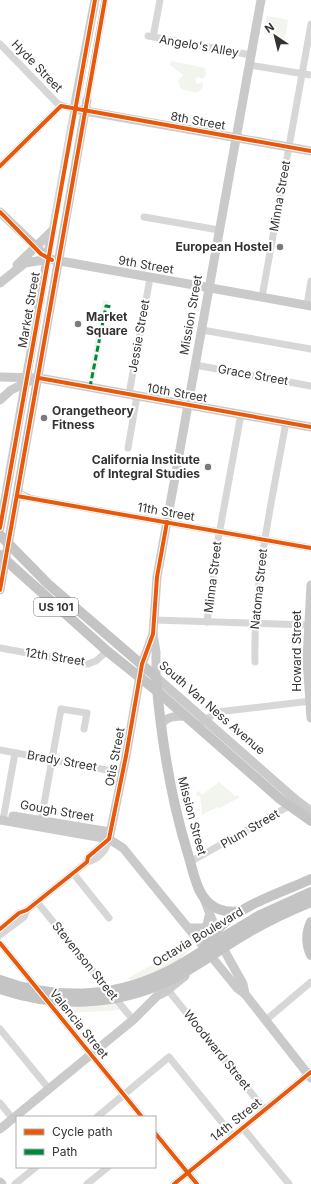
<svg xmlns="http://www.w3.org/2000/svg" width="311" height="1184" viewBox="0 0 311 1184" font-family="Inter,sans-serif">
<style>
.green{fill:#f1f5ed}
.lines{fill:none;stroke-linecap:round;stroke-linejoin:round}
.minor{stroke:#d7d7d7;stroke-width:7}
.major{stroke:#cacaca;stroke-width:9}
.highway{stroke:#c4c4c4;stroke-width:10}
.tram{stroke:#bebebe;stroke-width:1}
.highway-bridge{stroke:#c4c4c4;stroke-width:10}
.quiet{stroke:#00873e;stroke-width:3;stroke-dasharray:6 3;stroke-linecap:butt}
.cycleway-casing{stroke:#fff;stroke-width:6}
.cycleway{stroke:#e8590c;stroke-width:4}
.poi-dot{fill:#7a7a7a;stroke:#fff;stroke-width:1.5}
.labels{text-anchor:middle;stroke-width:4;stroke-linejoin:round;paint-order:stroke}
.shield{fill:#fff;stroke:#707070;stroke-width:1}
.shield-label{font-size:11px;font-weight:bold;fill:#333}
.street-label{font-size:12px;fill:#333;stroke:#fff}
.poi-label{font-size:12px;font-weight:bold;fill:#333;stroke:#fff;text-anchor:end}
</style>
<rect width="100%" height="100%" fill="#fff"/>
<g class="green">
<path d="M267,16L288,20L285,38L264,34Z"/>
<path d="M171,61L205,68L206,74L204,79L198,77L195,79L197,84L203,82L202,89L196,93L181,89L178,81L183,75L170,65Z"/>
<path d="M103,300L109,301L95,381L88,378Z"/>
<path d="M219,782L235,796L236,795L240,797L218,809L217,807L202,815L201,810L202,809L200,796H197L196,793L199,791L202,795Z"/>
<path d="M189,945L192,948L142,994L128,978Z"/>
<path d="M114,1003L120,1010L72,1013L66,1008Z"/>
</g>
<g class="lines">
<g class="minor">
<path d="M154,32L160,0"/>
<path d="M148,36L251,55"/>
<path d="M0,44L58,104L74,109L52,231"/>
<path d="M249,65L311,75"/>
<path d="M87,100L105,0"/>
<path d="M0,166L61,106"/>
<path d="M144,217L219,230"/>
<path d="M262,297L311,24"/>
<path d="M307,305L311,281"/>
<path d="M202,330L311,349"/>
<path d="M195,365L311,386"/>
<path d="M129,394L150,278"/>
<path d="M128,448L137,396"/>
<path d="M17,496L311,548"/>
<path d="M154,620L308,625"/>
<path d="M207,622L218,540L241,414"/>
<path d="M0,648L88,664L96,661L107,651"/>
<path d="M255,662C253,582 272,501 286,422"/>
<path d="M202,722L217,712L311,701"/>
<path d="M0,750L123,773"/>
<path d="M3,820L15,753"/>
<path d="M41,821L61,709L87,713L84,729"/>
<path d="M87,862L88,857L109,839"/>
<path d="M190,862L289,806"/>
<path d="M73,873L109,918"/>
<path d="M37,902L133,1020"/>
<path d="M0,929L19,913L27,910L87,862C98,860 107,850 109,839"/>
<path d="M0,935L24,917L27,910"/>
<path d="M0,943L142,1117"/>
<path d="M168,990L265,1110"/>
<path d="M266,1020L311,982"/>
<path d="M0,1029L49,1089"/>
<path d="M0,1103L13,1119"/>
<path d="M97,1117L169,1057L233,1136"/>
<path d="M243,1128L289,1184"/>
<path d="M155,1133L197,1184"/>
<path d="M15,1184L36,1167"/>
<path d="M87,1184L108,1167"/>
<path d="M174,1184L311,1072"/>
</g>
<g class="major">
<path d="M95,0L74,109L311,151"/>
<path d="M261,0L157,577L153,634L156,652V677L296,800L311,811"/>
<path d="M0,212L49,259"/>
<path d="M17,265L52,231"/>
<path d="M0,283L25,263L49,259L311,306"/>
<path d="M0,377L39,378L311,427"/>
<path d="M0,400L11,390L30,381"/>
<path d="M0,528L52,231"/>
<path d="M311,585L307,659L311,718"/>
<path d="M0,590L87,100"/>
<path d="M161,724C168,716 176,716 186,716"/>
<path d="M13,816L110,832"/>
<path d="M0,820L109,839L123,848L237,988L245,994L311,1078"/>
<path d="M109,839L126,756L142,664L153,634"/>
<path d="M203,896L223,948L243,984L245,994"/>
<path d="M189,928H203L207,925L209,916"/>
<path d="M0,1129L133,1020L157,996L165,992L185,976"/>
<path d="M0,1182L2,1184"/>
</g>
<g class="highway">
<path d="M0,535L48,584L156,677C161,738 170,796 188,854C192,867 195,884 202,895C211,909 226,914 242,911"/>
<path d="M0,555L107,651L157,691L280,799L311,821"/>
<path d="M311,922C306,933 306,944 311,955"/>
<path d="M230,933L260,915L311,892"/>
<path d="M205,948C210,941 215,932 221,926C243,904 283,892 311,879"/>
</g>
<g class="tram">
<path d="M15,483C22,501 74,504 92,508"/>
<path d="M0,572L102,0"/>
</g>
<g class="highway-bridge">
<path d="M0,980C53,1000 113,998 164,973C187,962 208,947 230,933"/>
<path d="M0,989C55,1008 116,1006 168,981C195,968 220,949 246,934C267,921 289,911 311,902"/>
</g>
<path class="quiet" d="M90,387L106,306L112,307"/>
<g class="cycleway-casing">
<g id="cycleway">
<path d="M0,166L61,106L311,151"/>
<path d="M0,212L41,254L52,260"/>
<path d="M39,378L311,427"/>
<path d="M17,496L311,548"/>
<path d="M0,528L95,0"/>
<path d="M0,590L105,0"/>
<path d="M0,929L19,913L27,910L87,862L88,857L109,839L126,756L142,664L153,634L157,577L167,522"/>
<path d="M0,943L142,1117"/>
<path d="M155,1133L197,1184"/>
<path d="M174,1184L311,1072"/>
</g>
</g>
<use href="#cycleway" class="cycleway"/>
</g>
<g class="poi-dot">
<circle cx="280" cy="247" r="4"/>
<circle cx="78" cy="324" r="4"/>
<circle cx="44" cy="418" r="4"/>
<circle cx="208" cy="467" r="4"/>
</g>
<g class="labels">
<rect class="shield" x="34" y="598" width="44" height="18" rx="3"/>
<g class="shield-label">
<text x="56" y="611">US 101</text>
</g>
<g class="street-label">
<text transform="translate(199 46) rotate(10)" y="4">Angelo's Alley</text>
<text transform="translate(37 66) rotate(46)" y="4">Hyde Street</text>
<text transform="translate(198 121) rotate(10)" y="4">8th Street</text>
<text transform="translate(280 196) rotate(-80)" y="4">Minna Street</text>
<text transform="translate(146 265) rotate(10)" y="4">9th Street</text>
<text transform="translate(29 310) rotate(-80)" y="4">Market Street</text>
<text transform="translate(191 315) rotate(-80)" y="4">Mission Street</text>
<text transform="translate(139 336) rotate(-80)" y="4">Jessie Street</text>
<text transform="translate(253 375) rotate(10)" y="4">Grace Street</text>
<text transform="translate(177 393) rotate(10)" y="4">10th Street</text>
<text transform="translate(166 512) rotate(10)" y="4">11th Street</text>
<text transform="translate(213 577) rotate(-83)" y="4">Minna Street</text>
<text transform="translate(259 589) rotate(-84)" y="4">Natoma Street</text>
<text transform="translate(297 651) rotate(-90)" y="4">Howard Street</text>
<text transform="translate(55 657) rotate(9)" y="4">12th Street</text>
<text transform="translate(212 708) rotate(41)" y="4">South Van Ness Avenue</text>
<text transform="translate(115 757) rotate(-79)" y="4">Otis Street</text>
<text transform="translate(62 761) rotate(10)" y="4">Brady Street</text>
<text transform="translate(57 811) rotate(10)" y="4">Gough Street</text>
<text transform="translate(192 816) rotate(75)" y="4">Mission Street</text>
<text transform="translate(250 829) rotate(-30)" y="4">Plum Street</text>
<text transform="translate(198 937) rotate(-31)" y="4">Octavia Boulevard</text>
<text transform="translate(85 961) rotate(51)" y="4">Stevenson Street</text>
<text transform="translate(79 1024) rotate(51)" y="4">Valencia Street</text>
<text transform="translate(217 1050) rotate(51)" y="4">Woodward Street</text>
<text transform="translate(236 1120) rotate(-39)" y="4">14th Street</text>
</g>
<g class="poi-label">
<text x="272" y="251">European Hostel</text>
<text x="86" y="321" text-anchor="start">Market<tspan x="86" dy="14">Square</tspan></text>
<text x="52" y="415" text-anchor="start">Orangetheory<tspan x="52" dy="14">Fitness</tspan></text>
<text x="200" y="464">California Institute<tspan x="200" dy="14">of Integral Studies</tspan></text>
</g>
</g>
<rect x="16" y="1116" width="140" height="52" fill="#ffffff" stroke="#adadad"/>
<rect x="24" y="1129" width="20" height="6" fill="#e8590c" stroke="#adadad"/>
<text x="52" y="1136" font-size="12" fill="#333333">Cycle path</text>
<rect x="24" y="1149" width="20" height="6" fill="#00873e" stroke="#adadad"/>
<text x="52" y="1156" font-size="12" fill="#333333">Path</text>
<g transform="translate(275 36) rotate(325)" stroke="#ffffff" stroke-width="3" paint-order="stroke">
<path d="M0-3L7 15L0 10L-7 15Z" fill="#333333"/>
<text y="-6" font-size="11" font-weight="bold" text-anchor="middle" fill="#333333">N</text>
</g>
</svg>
